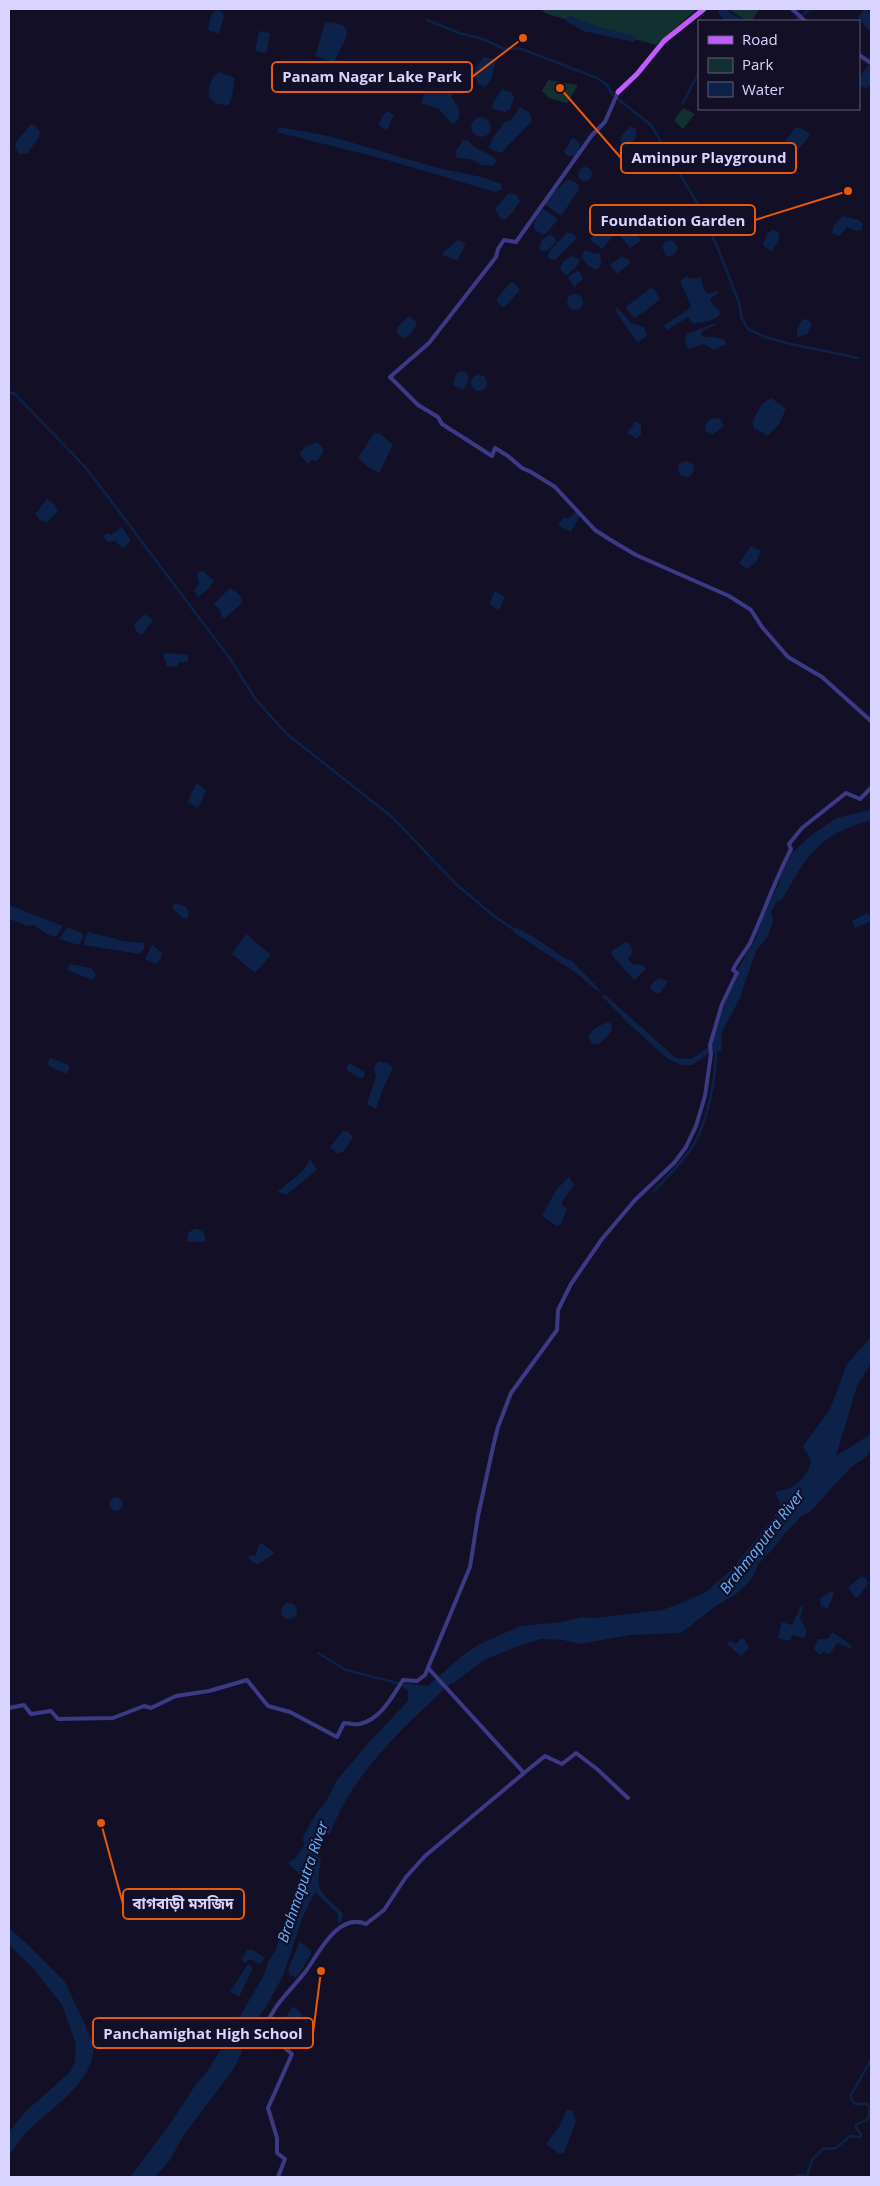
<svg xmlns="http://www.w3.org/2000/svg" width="880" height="2186" viewBox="0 0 880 2186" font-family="'Open Sans','Noto Sans Bengali',sans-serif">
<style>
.green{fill:#12302f}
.water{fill:#0c2248}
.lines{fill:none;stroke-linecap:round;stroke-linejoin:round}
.canal{stroke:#0c2248;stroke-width:2.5}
.minor{stroke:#3d3a85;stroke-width:4}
.major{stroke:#c25bff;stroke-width:5}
.labels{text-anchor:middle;stroke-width:4.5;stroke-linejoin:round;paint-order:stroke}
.water-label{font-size:15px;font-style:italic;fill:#62b6ff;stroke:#130f26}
.leader{fill:none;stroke:#e8590c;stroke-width:2}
.callout-dot{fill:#e8590c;stroke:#130f26;stroke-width:2}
.callout{fill:#130f26;stroke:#e8590c;stroke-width:2}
.callout-label{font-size:15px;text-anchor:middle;font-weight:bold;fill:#d9d4ff}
</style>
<rect width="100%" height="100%" fill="#130f26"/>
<g class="green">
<path d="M540,9H697L656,45L547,14Z"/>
<path d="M729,9H759L752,21H746Z"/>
<path d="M548,80L578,85L567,103L549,98L542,91Z"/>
<path d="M683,108L695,114L683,129L674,120Z"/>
</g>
<g class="water">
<path d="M719,9H725L744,21H725L719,14Z"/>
<path d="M865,9L871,13V29L869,31L858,17Z"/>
<path d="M216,10L222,12L224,16L219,34L208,30L211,15Z"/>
<path d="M570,16L596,26L634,36L636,40L633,42L583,31L566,21V18Z"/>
<path d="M331,22L343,25L347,30L346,38L334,62L317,57L316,54L325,23Z"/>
<path d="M259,31L270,33L267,53L255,51Z"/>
<path d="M484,57L494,59L496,62L491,79L485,87L478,84L474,73L477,65Z"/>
<path d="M442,61L456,66L460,70L451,96C457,106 465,113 455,123H451L439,109L421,103L430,75Z"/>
<path d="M868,65L871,68V84L866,89L859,85V78Z"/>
<path d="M219,72L235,78L232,97L228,106L215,103L209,98C207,90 211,76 219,72Z"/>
<path d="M502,89L512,93L514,98L510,109L505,112L493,109L492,105Z"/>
<path d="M520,107L530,113L532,121L501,153L492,150L489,147L494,136L505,122L511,120Z"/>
<path d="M386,111L394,115L387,130L378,125Z"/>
<circle cx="481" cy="127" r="10"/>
<path d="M31,124L35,125L40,132L39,137L27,154H19L15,147L16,142Z"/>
<path d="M631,126L636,129C638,136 634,145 626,145L620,142L622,135Z"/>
<path d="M279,127L329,136L442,169L482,177L501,184L502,189L495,192L384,159L280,133L277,132Z"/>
<path d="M798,127L809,133V136L793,158L788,160L780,156L778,150L795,128Z"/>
<path d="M574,138L580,143L579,151L574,156H568L564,152L571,139Z"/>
<path d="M463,140L468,141L476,148L492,156L497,161L493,166L482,165L470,159L457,158L455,153Z"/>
<circle cx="585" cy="174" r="7"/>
<path d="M568,179L575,182L579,186L578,191L561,216L545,204L546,200Z"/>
<path d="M509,193L517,195L520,201L512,213L504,220L501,219L495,209Z"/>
<path d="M543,209L558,219L546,234H541L534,229C534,221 536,214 543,209Z"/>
<path d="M842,216L859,220L863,224L862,230L856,231L847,227L840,236L832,234L833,227Z"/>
<path d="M637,217L642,220L641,226L635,231L641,241L630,248L617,232V229C625,227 628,219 637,217Z"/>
<path d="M601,224H606L616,233L602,249L590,240Z"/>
<path d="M773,230L780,233L778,242L771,251L763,245L767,233Z"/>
<path d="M567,232L574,234L577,238L555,260H552L548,258L549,252Z"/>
<path d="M550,234L555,238L556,242L547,251H541L539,247L542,240Z"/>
<path d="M458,240L466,244L458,259L456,260L442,255L443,252Z"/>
<path d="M672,240L678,247L674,255L666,257L662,246L666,242Z"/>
<path d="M584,251H588L594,254L599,253C602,261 603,265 596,270L587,265L582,257Z"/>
<path d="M572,256L580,260L576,267L566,276L560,269L563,262Z"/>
<path d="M622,256L629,260L630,263L617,274L610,265Z"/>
<path d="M577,271H579L583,279L574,287L568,277Z"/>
<path d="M687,276L690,279L701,277L703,288L708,294L718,291V293L710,299L713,305L720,311L719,316L710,321L693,324L688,317L667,330L664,326L666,324L689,309L691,306L680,281Z"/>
<path d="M510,283H514L520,290L506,306L503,307L497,302L498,297Z"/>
<path d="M651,288L656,291L660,299L647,310L634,318L626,309L627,306Z"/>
<circle cx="575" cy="302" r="8"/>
<path d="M617,307L631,323L644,327L647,336L638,342L636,341L615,310Z"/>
<path d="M408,316L415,320L417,324L408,337L403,338L397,333V328Z"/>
<path d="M804,319L808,320L812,324L808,333L799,337L797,336V330L801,321Z"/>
<path d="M715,323L716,325L703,330L701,334L704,337H715L725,340L726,344L714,350L704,344L688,349L685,342L687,334Z"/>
<path d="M460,371L466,372C471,378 467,385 463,390L453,385L455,376Z"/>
<circle cx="479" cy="383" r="8"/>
<path d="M771,398L786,409L779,424L768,436L754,428L752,422L762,404Z"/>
<path d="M714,418L720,419L724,426L712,435L705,431C705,423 707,421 714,418Z"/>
<path d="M636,421L641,425V434L637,439L627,433Z"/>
<path d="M374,433L381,434L393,445L379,473L368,467L358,458Z"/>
<path d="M316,442L322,446L323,452L317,461L311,460L308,464L299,454L307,445L309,446Z"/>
<circle cx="686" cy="469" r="8"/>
<path d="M47,499L54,504L58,511L47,523L40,520L35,514Z"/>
<path d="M576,512L579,514V518L571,532L558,525L563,518H569Z"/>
<path d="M122,527L131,541L123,548L115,541L108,542L103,536L108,533L111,535Z"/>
<path d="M751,546L761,551L756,562L747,569L739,563Z"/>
<path d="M199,571L204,572L214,581L207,590L198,597L194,591L199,584L197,575Z"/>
<path d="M230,588C236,591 242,595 242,603L225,618L222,617L220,610L214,604Z"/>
<path d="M495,591L505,597L499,610L489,604Z"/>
<path d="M143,615H146L153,620L142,635L136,631L134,625Z"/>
<path d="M167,653L188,655V662H179L177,667L167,666L163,655Z"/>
<path d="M196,784L200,785L206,791L198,808L187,802Z"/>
<path d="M871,810V820C818,835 808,854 782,900L777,901L771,912L773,921L768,936L756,951L740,998L722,1032L721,1051L708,1054L692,1065H681L668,1059L627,1022L603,997L602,995H605L676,1058L692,1059L712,1044L726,999L737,979L738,969L756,938L765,911L779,884L780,878L792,853L809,837L836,818Z"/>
<path d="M175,903L185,906L189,911L187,919L183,918L172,908Z"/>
<path d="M9,905L63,926L56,937C46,935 42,930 34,925L28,926L9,919Z"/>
<path d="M867,913L871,916V921L855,928L852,921Z"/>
<path d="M67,927L82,933L83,938L79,945L59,939Z"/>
<path d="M516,927L540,941L564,958L572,961L599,989L600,993L575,972L513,932Z"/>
<path d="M88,932L124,941L144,943V949L139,954L84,945L85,938Z"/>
<path d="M246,934L271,955L255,973L232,954Z"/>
<path d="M626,942L629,943L633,951L628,959L634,965L639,964L645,967V970L634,980L611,954L613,950Z"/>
<path d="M152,945L162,953L161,958L156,964L145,959Z"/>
<path d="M70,964L91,968L96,975L93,980L67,970Z"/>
<path d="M658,978L668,981L661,992L657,994L651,989V985Z"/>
<path d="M608,1022L612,1025C612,1034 605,1039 598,1044H592L588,1037C592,1028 599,1026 608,1022Z"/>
<path d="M50,1058L69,1065V1069L66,1074L49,1066L48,1063Z"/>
<path d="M378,1061L388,1063L393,1068L383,1089L376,1109L367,1104L376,1076L374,1068Z"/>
<path d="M349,1063L365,1072L364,1077L360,1078L346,1070Z"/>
<path d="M343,1131L348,1132L353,1137L343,1152L338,1154L330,1147Z"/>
<path d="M310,1159L317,1170L286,1195L277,1192L302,1172Z"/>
<path d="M569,1177L574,1185L562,1202V1205L567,1209L561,1224L557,1226L542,1216L556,1190Z"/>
<path d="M194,1229C199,1228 202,1231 205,1235V1242H187L188,1233Z"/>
<path d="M871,1337V1363L857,1386L836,1456L871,1434V1449L866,1457L851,1467L810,1512L802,1516L785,1533L773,1549L758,1564L754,1575L748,1583L735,1595L717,1605L681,1633L630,1635L580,1644L563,1640L541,1639L519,1646L484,1660L454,1683H451C405,1726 352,1773 330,1834L322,1835L315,1853L321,1859C315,1893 320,1891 343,1913L341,1923L338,1922V1914L315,1892L302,1919L283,1976L266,2007L249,2028L241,2054L233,2070L184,2135L170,2160L155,2177H130L170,2124L196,2084L207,2072L263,1977L269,1960L275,1952L300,1875L288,1863L296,1858L304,1845L303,1838L305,1833L317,1812L326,1802L337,1780L371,1740L408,1701V1691L402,1687L404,1683L428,1686L463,1655L478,1645L520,1626L563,1622L581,1617L595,1618L662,1610L679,1604L706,1592L733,1568L773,1518L780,1507V1502L775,1493L777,1491C795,1490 807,1478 811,1461L803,1446L830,1409L847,1364Z"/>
<circle cx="116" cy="1504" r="7"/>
<path d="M261,1543L275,1553L257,1565L248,1558L251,1555L256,1556L258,1546Z"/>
<path d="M861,1576L866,1578L868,1584L858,1597H855L848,1588Z"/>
<path d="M832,1591L834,1594L828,1608L821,1607L820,1598Z"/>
<circle cx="289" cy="1611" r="8"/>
<path d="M801,1606L803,1608L800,1618L807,1631L804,1638L793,1635L789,1641L778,1638L782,1622L792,1625Z"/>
<path d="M832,1632L851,1645L852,1649L837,1643L830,1654L823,1652L819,1655L814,1649L818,1639H828Z"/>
<path d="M740,1639H744L749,1648L741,1656L728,1645L729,1640L736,1644Z"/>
<path d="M9,1928L26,1943L65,1982L94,2044C95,2083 50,2108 26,2133C20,2140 14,2148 9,2155V2132L25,2112L69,2073L75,2062L76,2044L62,2005L34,1969L9,1945Z"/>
<path d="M300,1942L311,1950V1954L298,1976L295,1977L290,1975L288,1969Z"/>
<path d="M247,1950H253L265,1958L261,1964L249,1959L245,1963L241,1960Z"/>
<path d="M248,1964L253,1968L239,1997L231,1992V1990Z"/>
<path d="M293,2006L302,2014L296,2029L309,2038L306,2046C294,2041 287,2035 282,2023Z"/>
<path d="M567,2110H572L576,2121L564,2153L559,2154L546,2144L559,2127Z"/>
</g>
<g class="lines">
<g class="canal">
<path d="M427,20L459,33L483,39L504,49L519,48L597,78L606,84L613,95"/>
<path d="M795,21L810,9"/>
<path d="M618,99L651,125L697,203L719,251L739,303L742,319L748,329L765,337L791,344L858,358"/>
<path d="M683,103L699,72"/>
<path d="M9,392L15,394L87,469L231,660L256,700L287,734L392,817L457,885L494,916L516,931"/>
<path d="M654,1191C667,1177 684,1161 694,1144C708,1120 716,1078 716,1050"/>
<path d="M318,1653L346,1670L401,1684"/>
<path d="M796,2177L798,2175L807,2176L812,2160L823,2149L836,2148L850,2136L860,2137L861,2134L856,2128V2125L868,2119L870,2108L867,2104H855L851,2099V2095L871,2060"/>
</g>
<g class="minor">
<path d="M792,9L805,21"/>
<path d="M859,55L871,63"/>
<path d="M618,92L605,122L592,135L516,242L504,240L498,249L496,257L429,343L390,377L418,405L438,417L442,424L492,456L495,448L508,456L522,468L531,472L555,487L595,530L609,539L636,555L729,596L751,610L762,627L788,657L822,677L871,721"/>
<path d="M429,1669L524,1773L545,1756L562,1764L576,1753L597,1769L628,1798"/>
<path d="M9,1708L24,1705L31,1714L51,1711L58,1719L113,1718L144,1706L151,1708L176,1696L209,1691L247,1680L268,1706L290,1712L337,1737L344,1723C350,1723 355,1725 360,1724C381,1719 392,1697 403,1680L417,1681L425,1675L470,1567L478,1516L493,1447L498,1427L511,1393L557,1330L558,1310L571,1284L602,1239L635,1200L674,1163L686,1147L696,1126L705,1096L711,1054L710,1045L722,1004L737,973L733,970C736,962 745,952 750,943C764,912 775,880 791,849L789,844L802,828L846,793L860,799L871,788"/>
<path d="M262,2029L292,2054L268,2108L277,2138V2153L285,2159L278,2177"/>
<path d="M250,2047L257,2031C266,2026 271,2015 276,2007C285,1994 297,1983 306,1971C319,1953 338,1912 366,1924L384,1910L406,1877L425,1856L524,1773"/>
</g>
<path class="major" d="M618,92L637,74L664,41L704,9"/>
</g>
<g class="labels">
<g class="water-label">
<text transform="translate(762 1542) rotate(-52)" y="5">Brahmaputra River</text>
<text transform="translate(303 1882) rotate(-71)" y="5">Brahmaputra River</text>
</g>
</g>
<path class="leader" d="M523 38L472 77M560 88L621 158M848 191L755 220M101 1823L123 1904M321 1971L313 2033"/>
<g class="callout-dot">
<circle cx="523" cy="38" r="5"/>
<circle cx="560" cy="88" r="5"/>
<circle cx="848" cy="191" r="5"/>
<circle cx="101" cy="1823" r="5"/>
<circle cx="321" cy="1971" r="5"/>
</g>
<g class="callout">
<rect x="272" y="62" width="200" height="30" rx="5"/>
<rect x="621" y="143" width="175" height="30" rx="5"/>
<rect x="590" y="205" width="165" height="30" rx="5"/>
<rect x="123" y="1889" width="121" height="30" rx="5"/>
<rect x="93" y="2018" width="220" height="30" rx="5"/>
</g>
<g class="callout-label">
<text x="372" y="82">Panam Nagar Lake Park</text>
<text x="709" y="163">Aminpur Playground</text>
<text x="673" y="226">Foundation Garden</text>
<text x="183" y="1909">বাগবাড়ী মসজিদ</text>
<text x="203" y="2039">Panchamighat High School</text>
</g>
<rect width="880" height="2186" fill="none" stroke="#d9d4ff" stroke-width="20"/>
<rect x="698" y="20" width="162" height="90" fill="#130f26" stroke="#625e7d"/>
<rect x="708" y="36" width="25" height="8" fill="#c25bff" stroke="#625e7d"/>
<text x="742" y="45" font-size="15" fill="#d9d4ff">Road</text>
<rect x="708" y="58" width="25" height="15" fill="#12302f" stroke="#625e7d"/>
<text x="742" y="70" font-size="15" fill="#d9d4ff">Park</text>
<rect x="708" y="82" width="25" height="15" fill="#0c2248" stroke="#625e7d"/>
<text x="742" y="95" font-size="15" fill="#d9d4ff">Water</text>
</svg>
